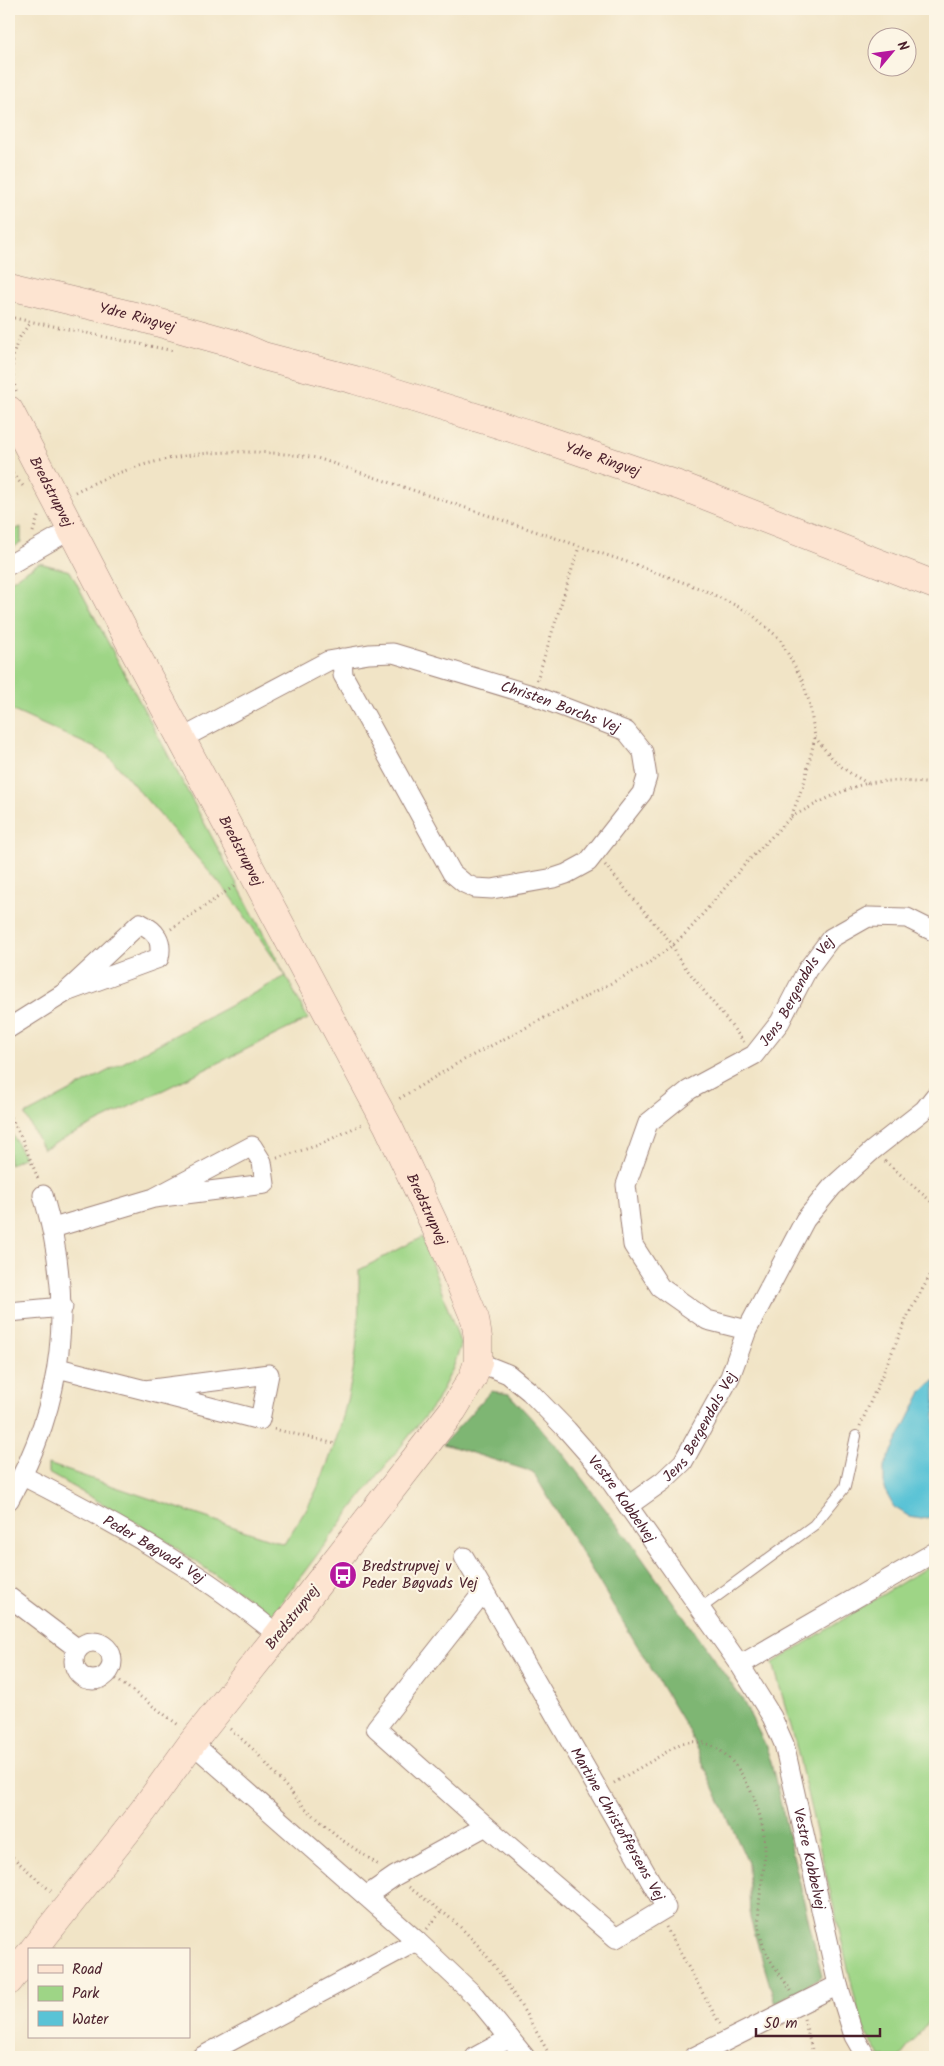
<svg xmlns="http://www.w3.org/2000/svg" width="944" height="2066" viewBox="0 0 944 2066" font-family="Kalam,sans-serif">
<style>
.green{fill:#9ed586;stroke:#747a58}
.forest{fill:#7eb673;stroke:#646a4f}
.water{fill:#5ac3d6;stroke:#527180}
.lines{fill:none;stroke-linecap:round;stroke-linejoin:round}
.lane-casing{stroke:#9e8278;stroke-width:12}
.street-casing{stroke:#9e8278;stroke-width:21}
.secondary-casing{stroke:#9e8278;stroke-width:29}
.path{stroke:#9e8278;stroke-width:3;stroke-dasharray:1 4;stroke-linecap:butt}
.lane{stroke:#fff;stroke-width:10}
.street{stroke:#fff;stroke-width:19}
.secondary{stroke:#fde4d1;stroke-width:28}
.labels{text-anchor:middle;stroke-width:4.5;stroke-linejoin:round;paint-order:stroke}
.street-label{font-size:15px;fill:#4a1f2b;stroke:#fcf5e5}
.poi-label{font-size:15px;fill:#4a1f2b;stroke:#fcf5e5;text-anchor:start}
</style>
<rect width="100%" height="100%" fill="#fcf5e5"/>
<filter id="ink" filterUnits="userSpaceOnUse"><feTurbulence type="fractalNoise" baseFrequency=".02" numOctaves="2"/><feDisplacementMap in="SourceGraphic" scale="10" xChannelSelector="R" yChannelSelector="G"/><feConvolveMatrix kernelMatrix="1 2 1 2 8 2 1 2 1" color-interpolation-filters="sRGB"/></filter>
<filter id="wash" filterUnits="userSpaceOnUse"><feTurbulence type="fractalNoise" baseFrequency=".0096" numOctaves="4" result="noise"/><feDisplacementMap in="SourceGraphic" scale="20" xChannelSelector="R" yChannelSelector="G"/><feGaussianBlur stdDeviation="1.12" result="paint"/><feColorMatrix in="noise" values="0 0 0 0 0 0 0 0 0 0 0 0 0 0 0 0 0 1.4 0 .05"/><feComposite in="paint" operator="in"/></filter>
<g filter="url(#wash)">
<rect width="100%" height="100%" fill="#f1e4c6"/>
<g class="green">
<path d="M21,527V542L9,551V532Z"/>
<path d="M39,563L70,571L286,976L308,1019L43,1149L25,1115L286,976L233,899L106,753L9,709V582Z"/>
<path d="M9,1128L24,1157L9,1165Z"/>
<path d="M422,1237L461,1345L453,1368L436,1402L356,1503L272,1615L155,1533L48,1473V1464L284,1544C293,1529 304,1514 312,1499C337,1449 355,1383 358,1327C359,1308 359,1289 359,1270Z"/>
<path d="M935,1562V2013L900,2057H881L862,2028L794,1737L773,1663Z"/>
</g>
<path class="forest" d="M491,1391L509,1394L558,1447L632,1544L742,1699L765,1744L771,1762L822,1977L775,2003L750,1918L748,1863L688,1730L533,1472L443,1444Z"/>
<path class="water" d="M935,1380V1516L921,1519L910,1517L894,1507L884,1489V1467L922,1392Z"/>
</g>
<g filter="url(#ink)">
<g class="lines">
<g class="lane-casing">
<path id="lane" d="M701,1608L814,1525L845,1487L856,1436"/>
</g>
<g class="street-casing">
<g id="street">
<path d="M9,565L70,530"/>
<path id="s1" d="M181,739L328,661L369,654L393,653L532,695L626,731L643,752L647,777L642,793L588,862L566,874L554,878L492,889L475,888L464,883L452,873L343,675L342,658"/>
<path d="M9,1028L66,992L140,923C156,931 163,940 159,958L66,992"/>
<path d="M53,1228L154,1198L252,1146L262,1162L265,1184L154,1198"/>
<path d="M9,1312L63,1307"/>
<path id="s2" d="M747,1330L707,1320L660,1287L633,1245L626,1185L648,1123L689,1090L754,1055L780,1022L807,970L831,938L868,917L907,918L935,932"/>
<path id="s3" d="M478,1362L508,1374L530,1392L567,1430L604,1472L740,1665L772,1717L784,1744L838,1985L854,2036L866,2057"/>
<path d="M58,1368L145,1390L269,1374L260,1420L145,1390"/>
<path id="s4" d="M23,1476C112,1521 201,1571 278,1635"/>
<path d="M9,1500C65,1402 75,1303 43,1195"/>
<path id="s5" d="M628,1506L663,1481L683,1462L730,1377L747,1330L805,1220L832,1187L873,1150L924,1110L935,1096"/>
<path id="s6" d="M464,1557L484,1591L666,1908L616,1938L486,1826L376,1728L484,1591"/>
<path d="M9,1597L78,1649"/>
<circle cx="93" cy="1661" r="19"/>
<path d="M740,1665L935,1552"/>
<path d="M192,1743L417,1941L475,1996L525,2057"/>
<path d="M366,1896L395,1876L486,1826"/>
<path d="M201,2057L417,1941"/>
<path d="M475,2057L510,2038"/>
<path d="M694,2057L838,1985"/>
</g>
</g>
<g class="secondary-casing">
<g id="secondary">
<path id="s7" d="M9,286L135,316L235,344L263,356L355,380L530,434L681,486L935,585"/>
<path id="s8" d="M9,410L135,652L388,1126L444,1245L475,1319L478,1338V1362L473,1377L453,1410L278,1635L192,1743L143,1811L33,1950"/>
<path d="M9,1981L29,1955"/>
</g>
</g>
<g class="path">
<path d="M9,317L174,351"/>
<path d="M16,391C9,366 12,340 32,322"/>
<path d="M9,470L23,486"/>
<path d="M75,492C155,451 231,445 317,458L636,565L704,590L749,612L780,639L802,680L809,701L815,737L804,783L791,817L746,863L690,929L673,945L646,965L458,1063L397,1100"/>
<path d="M33,532L39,514"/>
<path d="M537,680L579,547"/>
<path d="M815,737C832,760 843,771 868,783"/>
<path d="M791,817C813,806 846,787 869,783C891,779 913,782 935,784"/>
<path d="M605,865L673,945L678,958L744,1042"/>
<path d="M171,929L236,885"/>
<path d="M9,1113L22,1139L39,1181"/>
<path d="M277,1158L319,1145L364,1123"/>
<path d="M885,1161L935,1205"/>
<path d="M860,1426L909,1313L935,1267"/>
<path d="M274,1429L336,1444"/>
<path d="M108,1673L180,1726"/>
<path d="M230,1729L254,1750L304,1807L342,1840L380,1866"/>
<path d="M614,1783C630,1773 647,1764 663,1754C669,1751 676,1745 683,1743C734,1731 764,1808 765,1847C765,1877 754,1908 761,1938C765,1957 781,1975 791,1991"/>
<path d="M9,1854L53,1893"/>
<path d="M409,1887C425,1900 443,1911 458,1925C498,1962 524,2011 551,2057"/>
<path d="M666,1927L721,2026"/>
<path d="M427,1929L441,1912"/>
<path d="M804,2019L814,2057"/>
</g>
<use href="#lane" class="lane"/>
<use href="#street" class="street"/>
<use href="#secondary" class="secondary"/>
</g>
</g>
<defs>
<g id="bus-disc" transform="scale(1.4375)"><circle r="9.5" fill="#b5179e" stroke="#fcf5e5"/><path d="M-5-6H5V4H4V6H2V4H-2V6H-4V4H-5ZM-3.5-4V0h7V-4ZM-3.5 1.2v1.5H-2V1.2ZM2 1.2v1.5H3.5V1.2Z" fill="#fff"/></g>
</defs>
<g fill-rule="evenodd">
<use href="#bus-disc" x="343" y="1575"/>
</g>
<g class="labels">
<g class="street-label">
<text dy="5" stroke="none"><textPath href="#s7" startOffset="132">Ydre Ringvej</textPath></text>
<text dy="5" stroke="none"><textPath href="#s7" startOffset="619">Ydre Ringvej</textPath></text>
<text dy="5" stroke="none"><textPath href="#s8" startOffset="92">Bredstrupvej</textPath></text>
<text dy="5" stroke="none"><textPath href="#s1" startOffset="408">Christen Borchs Vej</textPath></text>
<text dy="5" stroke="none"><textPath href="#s8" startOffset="498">Bredstrupvej</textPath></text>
<text dy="5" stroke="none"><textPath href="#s2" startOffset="478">Jens Bergendals Vej</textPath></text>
<text dy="5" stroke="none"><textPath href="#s8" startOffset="902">Bredstrupvej</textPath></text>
<text dy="5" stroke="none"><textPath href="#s5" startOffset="109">Jens Bergendals Vej</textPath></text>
<text dy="5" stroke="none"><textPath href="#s3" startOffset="202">Vestre Kobbelvej</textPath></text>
<text dy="5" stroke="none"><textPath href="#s4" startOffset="150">Peder Bøgvads Vej</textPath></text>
<text transform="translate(292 1617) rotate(-52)" y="5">Bredstrupvej</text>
<text dy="5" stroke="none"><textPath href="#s6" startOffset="308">Martine Christoffersens Vej</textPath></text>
<text dy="5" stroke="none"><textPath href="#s3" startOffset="614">Vestre Kobbelvej</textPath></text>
</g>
<g class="poi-label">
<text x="362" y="1571">Bredstrupvej v<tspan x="362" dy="17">Peder Bøgvads Vej</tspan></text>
</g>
</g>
<rect width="944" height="2066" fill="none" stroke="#fcf5e5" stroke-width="30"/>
<rect x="28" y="1948" width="162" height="90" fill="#fcf5e5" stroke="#b59f9b"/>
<rect x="38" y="1965" width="25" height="8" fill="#fde4d1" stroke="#b59f9b"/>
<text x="72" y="1974" font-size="15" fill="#4a1f2b">Road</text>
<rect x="38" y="1986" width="25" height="15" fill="#9ed586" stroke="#b59f9b"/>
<text x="72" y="1998" font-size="15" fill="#4a1f2b">Park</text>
<rect x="38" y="2011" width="25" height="15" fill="#5ac3d6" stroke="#b59f9b"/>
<text x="72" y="2024" font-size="15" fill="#4a1f2b">Water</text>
<g transform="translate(892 52) rotate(61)"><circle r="24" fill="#fcf5e5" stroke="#b59f9b"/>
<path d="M0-4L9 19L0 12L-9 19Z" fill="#b5179e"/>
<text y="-8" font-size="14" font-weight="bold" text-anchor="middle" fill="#4a1f2b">N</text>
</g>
<path d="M756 2028v8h124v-8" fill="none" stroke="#4a1f2b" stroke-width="2.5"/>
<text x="764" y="2028" font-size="15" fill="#4a1f2b" stroke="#fcf5e5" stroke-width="4" paint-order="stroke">50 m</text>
</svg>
